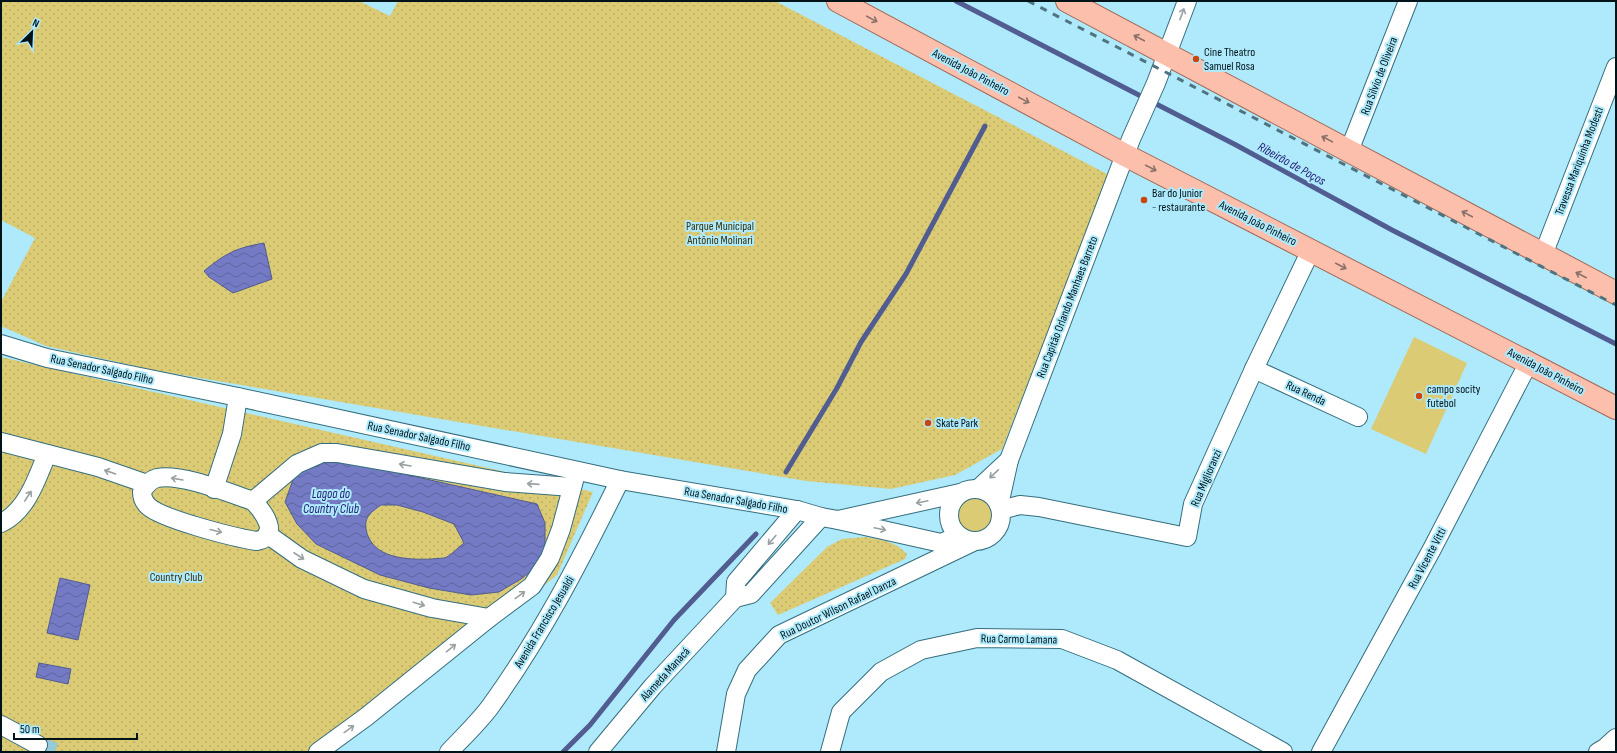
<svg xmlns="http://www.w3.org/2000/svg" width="1617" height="753" viewBox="0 0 1617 753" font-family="'Sofia Sans Condensed',sans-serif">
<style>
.green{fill:#dccb75}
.park{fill:url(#park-dots)}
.water{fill:url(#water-waves);stroke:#515c91;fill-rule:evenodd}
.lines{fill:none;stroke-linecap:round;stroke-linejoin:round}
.stream{stroke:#515c91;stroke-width:5}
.minor-tunnel{stroke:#94cada;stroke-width:18;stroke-dasharray:18 9;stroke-linecap:butt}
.minor-casing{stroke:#356e7e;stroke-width:20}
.major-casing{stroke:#a26854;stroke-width:24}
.minor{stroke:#fff;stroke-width:18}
.major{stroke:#fbbfac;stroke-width:22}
.rail{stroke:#4f7480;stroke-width:3;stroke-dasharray:7 7;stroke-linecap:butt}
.oneway{stroke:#99a1a3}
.oneway2{stroke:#8a726a}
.poi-dot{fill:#cb450c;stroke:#aeeafc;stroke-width:1.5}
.labels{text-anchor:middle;stroke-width:4;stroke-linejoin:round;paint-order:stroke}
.poi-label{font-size:12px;fill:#001319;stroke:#aeeafc;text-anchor:start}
.street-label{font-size:12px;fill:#001319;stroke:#aeeafc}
.park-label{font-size:12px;fill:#373009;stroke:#aeeafc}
.water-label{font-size:13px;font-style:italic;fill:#272076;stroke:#aeeafc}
</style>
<defs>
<pattern id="park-dots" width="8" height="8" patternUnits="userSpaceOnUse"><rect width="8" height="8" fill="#dccb75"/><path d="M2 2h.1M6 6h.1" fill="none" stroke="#bbad65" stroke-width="1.8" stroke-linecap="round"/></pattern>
<pattern id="water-waves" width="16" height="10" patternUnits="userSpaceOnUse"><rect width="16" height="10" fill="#747bc4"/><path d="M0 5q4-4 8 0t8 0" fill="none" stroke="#5d649e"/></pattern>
</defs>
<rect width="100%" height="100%" fill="#aeeafc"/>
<g class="green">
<path d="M1414,337L1467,363L1426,454L1371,429Z"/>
<circle cx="974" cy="515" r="18"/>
</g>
<g class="park">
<path d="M1,1H359L390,16L398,1H775L1109,175L1002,449L955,475L891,489L806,481L153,370L46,346L1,326V302L35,238L1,220Z"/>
<path d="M1,357L593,492L557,575L335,752H1Z"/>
<path d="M865,537C882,540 895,541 907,554L905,559L778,615L770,603L827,547L842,539Z"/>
</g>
<g class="water">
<path d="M264,243L272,279L233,293L209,277L204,271C226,253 236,248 264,243Z"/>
<path d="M328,457L537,504L545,523V560L521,579L499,592L471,595L429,588L380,575L316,544L297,524L285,502L295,474ZM381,505H397L423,512L454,524L464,543C459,547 453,553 447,557C443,559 437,558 432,559C408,560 371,559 366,529C364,517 371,512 381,505Z"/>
<path d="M60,578L90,585L78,640L47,633Z"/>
<path d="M39,663L71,669L68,684L36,677Z"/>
</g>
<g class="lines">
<g class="stream">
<path d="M956,1L1236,145L1392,230L1616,344"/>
<path d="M786,472L837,388L861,342L906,274L985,126"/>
<path d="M563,752L590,725L674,620L756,534"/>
</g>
<path class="minor-tunnel" d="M38,745L55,752"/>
<g class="minor-casing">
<g id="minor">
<path d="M1349,151L1408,1"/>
<path d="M1543,255L1616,67"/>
<path d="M1,344L47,358L238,397L620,480L797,510L821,517L838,520"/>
<path d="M1254,369L1358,417"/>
<path d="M1,442L98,467L147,484"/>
<path d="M1009,460L1131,139L1156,83L1187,1"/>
<circle cx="975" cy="515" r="26"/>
<path d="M214,489L232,434L238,397"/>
<path d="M978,489L1009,460L999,505"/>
<path d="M253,501C262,510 282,536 257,541C236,538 161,519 148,506C144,502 142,497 142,492C145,486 150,480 157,478C181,473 229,493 253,501L297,464L322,453H337L505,482L572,487"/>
<path d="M797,510L736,582L735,598L751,594L821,517"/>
<path d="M1001,510L1020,505L1039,507L1187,537L1193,504L1254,369L1311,250"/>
<path d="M1,523C27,511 37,478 47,454"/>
<path d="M267,534L302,559L364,589L432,608L489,618"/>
<path d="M958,536L941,543L838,520L960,493"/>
<path d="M1,725L38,745"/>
<path d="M318,752L366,717L489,618L532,586L550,558L561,529L575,477"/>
<path d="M449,752C463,737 478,723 490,707C542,635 581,559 620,480"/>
<path d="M598,752L653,686L735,598"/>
<path d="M726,752L736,694L747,670L779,635L973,542"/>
<path d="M830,752L841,712L881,672L921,650L977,638L1062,639L1117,660L1283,752"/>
<path d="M1321,752L1432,549L1529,362"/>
<path d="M1598,752L1605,748L1616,738"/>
</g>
</g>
<g class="major-casing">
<g id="major">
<path d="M838,1L1125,155L1616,408"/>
<path d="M1067,1L1616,293"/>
</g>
</g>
<use href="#minor" class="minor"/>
<use href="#major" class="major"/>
<path class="rail" d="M1028,1L1616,305"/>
</g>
<defs><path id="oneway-shaft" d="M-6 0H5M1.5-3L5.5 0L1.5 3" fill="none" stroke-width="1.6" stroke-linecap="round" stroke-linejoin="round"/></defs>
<g class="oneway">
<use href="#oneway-shaft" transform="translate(1182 14) rotate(-70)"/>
<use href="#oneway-shaft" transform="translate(405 465) rotate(-170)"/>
<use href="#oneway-shaft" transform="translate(110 472) rotate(-161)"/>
<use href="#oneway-shaft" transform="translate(994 474) rotate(137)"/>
<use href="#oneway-shaft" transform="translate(177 479) rotate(-170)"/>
<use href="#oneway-shaft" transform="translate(533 484) rotate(-176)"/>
<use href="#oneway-shaft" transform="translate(28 496) rotate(-57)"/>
<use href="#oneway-shaft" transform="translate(922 502) rotate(168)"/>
<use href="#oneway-shaft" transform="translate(880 529) rotate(12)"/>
<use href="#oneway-shaft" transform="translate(216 531) rotate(14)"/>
<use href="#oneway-shaft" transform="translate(772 540) rotate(130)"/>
<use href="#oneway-shaft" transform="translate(299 556) rotate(33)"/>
<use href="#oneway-shaft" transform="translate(520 595) rotate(-36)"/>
<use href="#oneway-shaft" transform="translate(419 604) rotate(16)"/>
<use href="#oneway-shaft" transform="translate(451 648) rotate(-39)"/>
<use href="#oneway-shaft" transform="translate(349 729) rotate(-36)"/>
</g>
<g class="oneway2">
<use href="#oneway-shaft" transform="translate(872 19) rotate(28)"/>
<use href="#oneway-shaft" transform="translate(1139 38) rotate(-152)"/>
<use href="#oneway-shaft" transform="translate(1024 100) rotate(28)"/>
<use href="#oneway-shaft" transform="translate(1327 139) rotate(-152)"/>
<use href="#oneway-shaft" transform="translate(1151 168) rotate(27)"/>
<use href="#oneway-shaft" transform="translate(1467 214) rotate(-152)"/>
<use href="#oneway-shaft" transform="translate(1341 266) rotate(27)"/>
<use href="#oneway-shaft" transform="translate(1581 275) rotate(-153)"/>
</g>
<g class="poi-dot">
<circle cx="1196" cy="59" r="4"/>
<circle cx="1144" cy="200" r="4"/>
<circle cx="1419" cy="396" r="4"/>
<circle cx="928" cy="423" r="4"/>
</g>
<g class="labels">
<g class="poi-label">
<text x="1204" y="56">Cine Theatro<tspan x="1204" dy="14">Samuel Rosa</tspan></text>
<text x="1152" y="197">Bar do Junior<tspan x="1152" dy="14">- restaurante</tspan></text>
<text x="1427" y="393">campo socity<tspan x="1427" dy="14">futebol</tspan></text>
<text x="936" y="427">Skate Park</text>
</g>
<g class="street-label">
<text transform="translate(971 72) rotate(28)" y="4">Avenida João Pinheiro</text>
<text transform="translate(1379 76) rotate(-69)" y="4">Rua Silvio de Oliveira</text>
<text transform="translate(1579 161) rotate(-69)" y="4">Travessa Mariquinha Modesti</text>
<text transform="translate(1258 223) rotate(27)" y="4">Avenida João Pinheiro</text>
<text transform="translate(1067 307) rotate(-69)" y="4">Rua Capitão Orlando Manhaes Barreto</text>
<text transform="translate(102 369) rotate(12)" y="4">Rua Senador Salgado Filho</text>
<text transform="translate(1546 371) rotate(28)" y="4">Avenida João Pinheiro</text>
<text transform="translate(1306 393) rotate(25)" y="4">Rua Renda</text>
<text transform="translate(419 436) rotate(12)" y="4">Rua Senador Salgado Filho</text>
<text transform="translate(1206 478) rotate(-67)" y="4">Rua Miglioranzi</text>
<text transform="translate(736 500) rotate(10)" y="4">Rua Senador Salgado Filho</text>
<text transform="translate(1427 558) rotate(-62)" y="4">Rua Vicente Vitti</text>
<text transform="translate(838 608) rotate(-26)" y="4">Rua Doutor Wilson Rafael Danza</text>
<text transform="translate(544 622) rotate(-59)" y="4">Avenida Francisco Jesualdi</text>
<text transform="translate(1019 639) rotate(1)" y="4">Rua Carmo Lamana</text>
<text transform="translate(665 674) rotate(-48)" y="4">Alameda Manacá</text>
</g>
<g class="park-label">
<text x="720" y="230">Parque Municipal<tspan x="720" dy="14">Antônio Molinari</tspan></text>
<text x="176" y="581">Country Club</text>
</g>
<g class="water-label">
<text transform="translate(1292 163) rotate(29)" y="5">Ribeirão de Poços</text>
<text x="331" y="498">Lagoa do<tspan x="331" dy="15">Country Club</tspan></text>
</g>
</g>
<rect width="1617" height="753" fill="none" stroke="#001319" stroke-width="4"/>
<g transform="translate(32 32) rotate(24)" stroke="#aeeafc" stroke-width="3" paint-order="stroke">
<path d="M0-3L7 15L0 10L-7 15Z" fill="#001319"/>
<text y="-6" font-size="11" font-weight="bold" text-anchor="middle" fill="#001319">N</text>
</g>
<path d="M14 733v6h123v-6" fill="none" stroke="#001319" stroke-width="2"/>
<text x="20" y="733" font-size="12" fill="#001319" stroke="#aeeafc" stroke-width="3" paint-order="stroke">50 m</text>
</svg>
